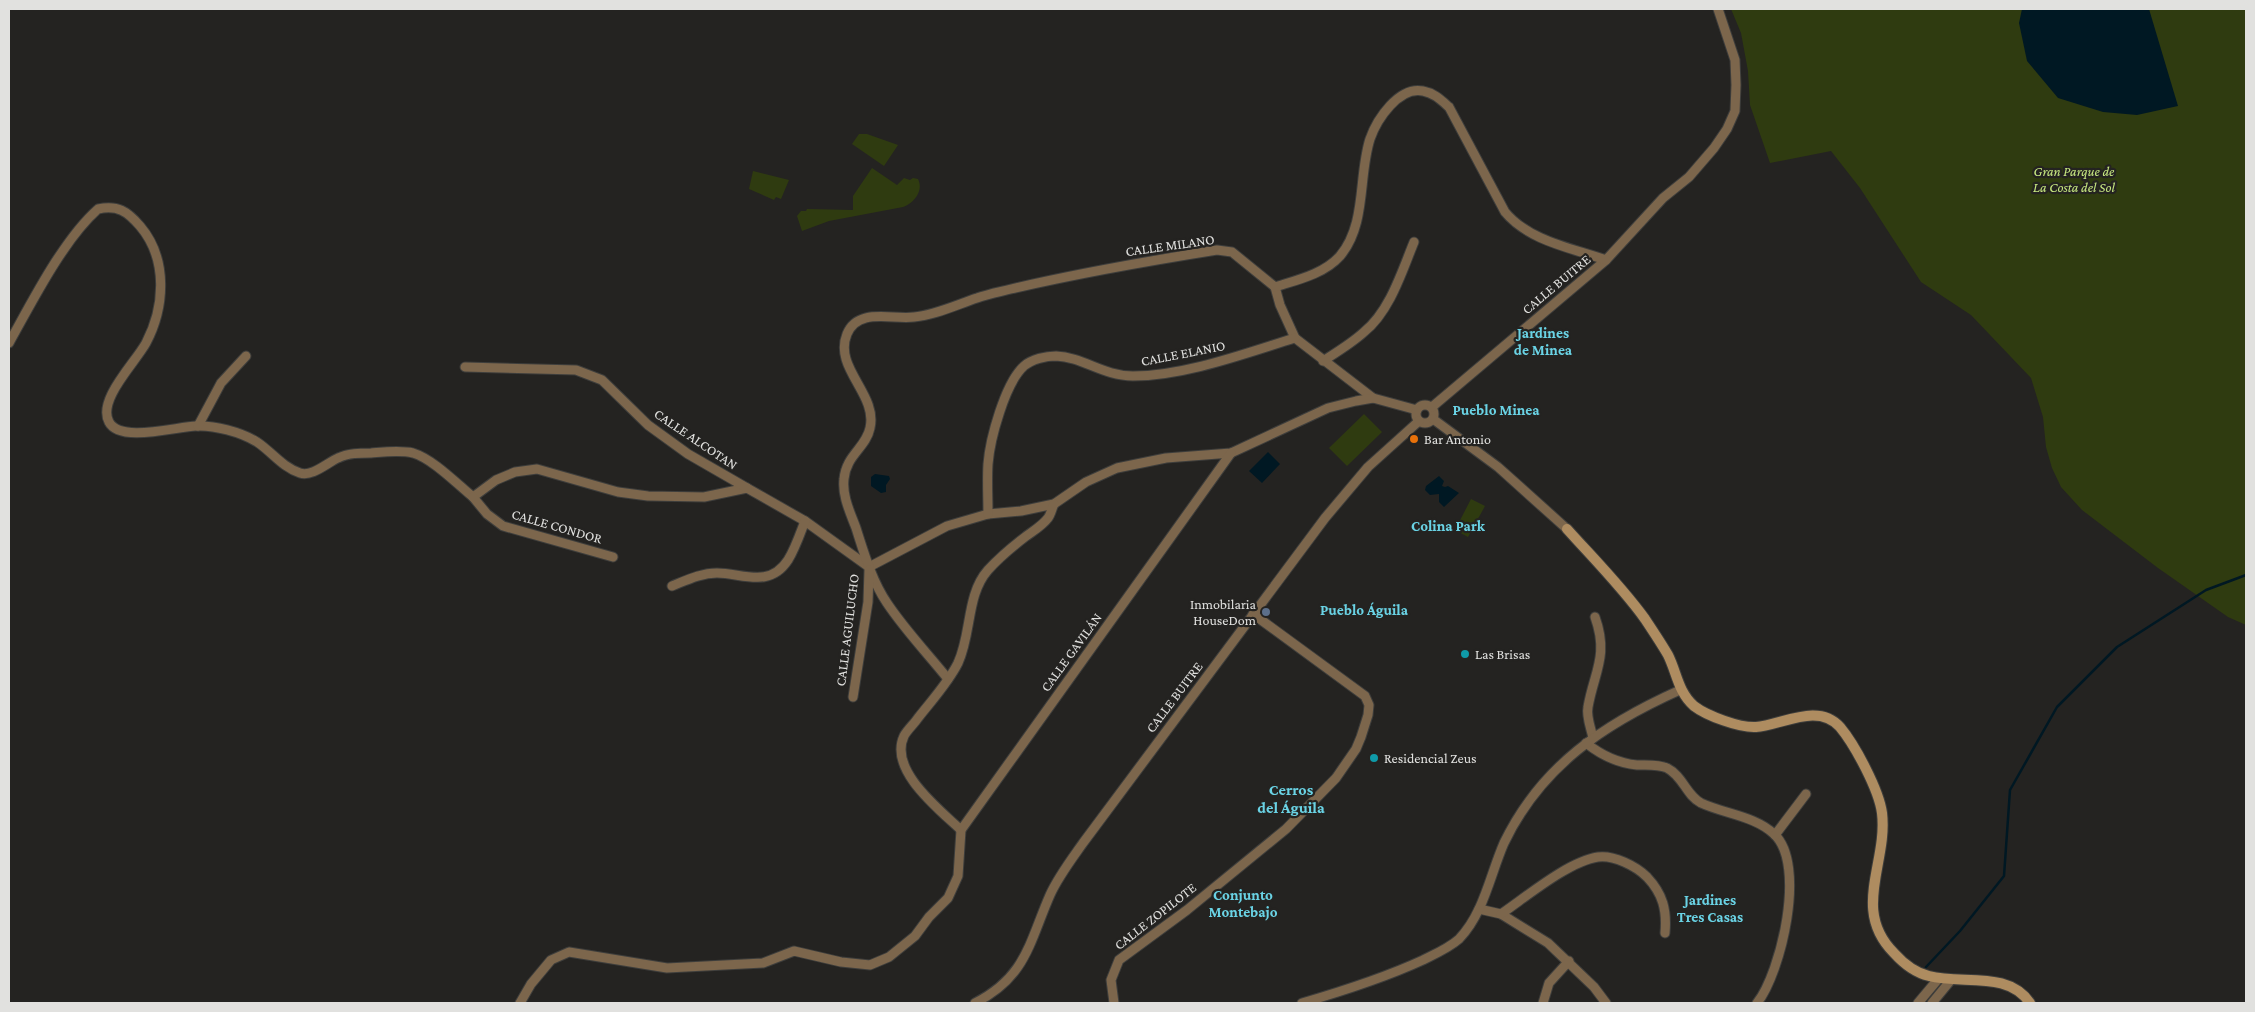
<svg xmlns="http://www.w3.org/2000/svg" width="2255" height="1012" viewBox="0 0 2255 1012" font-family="'Crimson Pro',serif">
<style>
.green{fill:#2f3b10}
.water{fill:#001823}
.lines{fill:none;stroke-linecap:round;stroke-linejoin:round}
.stream{stroke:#001823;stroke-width:2.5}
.street-casing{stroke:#3e3e3c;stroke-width:11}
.secondary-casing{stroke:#3e3e3c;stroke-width:12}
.street{stroke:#7c664c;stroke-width:9}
.secondary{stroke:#ae8c60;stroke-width:10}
.food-dot{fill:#e8710a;stroke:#242321;stroke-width:2}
.service-dot{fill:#5c6f8a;stroke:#242321;stroke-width:2}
.culture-dot{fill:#0f9aa8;stroke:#242321;stroke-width:2}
.labels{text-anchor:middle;stroke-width:4.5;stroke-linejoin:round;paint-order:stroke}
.park-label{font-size:14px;font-style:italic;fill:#c7e880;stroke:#242321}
.street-label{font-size:14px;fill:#e1e1df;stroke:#242321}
.poi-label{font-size:14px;fill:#e1e1df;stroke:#242321;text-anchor:start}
.neighbourhood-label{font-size:15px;font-weight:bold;fill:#6ad3e5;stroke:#242321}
.quarter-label{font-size:16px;font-weight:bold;fill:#6ad3e5;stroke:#242321}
</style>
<rect width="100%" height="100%" fill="#242321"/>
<g class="green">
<path d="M1731,9H2246V625L2228,617L2158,568L2082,510L2061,487L2052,468L2046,447L2043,417L2031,378L1971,315L1921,282L1860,188L1831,151L1770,163L1750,105L1748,71L1741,33Z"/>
<path d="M859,134H867L898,145L884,166L852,144Z"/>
<path d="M872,168L897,185L904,178L910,180L913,178L918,179C924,191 914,203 903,207L829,221L802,231L797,216L801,211H806L807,209L853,210V196Z"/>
<path d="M753,171L789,180L781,199L776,197L774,200L749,189Z"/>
<path d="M1364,414L1382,432L1347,466L1329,448Z"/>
<path d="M1471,499L1485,506L1468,537L1455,530Z"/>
</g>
<g class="water">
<path d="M2022,9H2149L2178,106L2137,115L2103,112L2058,98L2027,61L2019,23Z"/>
<path d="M1268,452L1280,464L1262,483L1249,471Z"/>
<path d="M875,474L889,476L890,479L886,485V492L881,493L871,486V477Z"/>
<path d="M1439,476L1444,481L1442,486L1445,487L1448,486L1459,493L1444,507L1439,502V494L1430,495L1425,490L1426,486Z"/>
</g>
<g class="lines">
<path class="stream" d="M1926,967L1960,931L2004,876L2010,790L2057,707L2117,647L2206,590L2246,575"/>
<g class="street-casing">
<g id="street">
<path d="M1275,287L1280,305L1295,338L1373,398"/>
<path d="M9,343C32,302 63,240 98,209C118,205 127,211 140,226C168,259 165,307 146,343C135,363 97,400 109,422C120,443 175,427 196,426C214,425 241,432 257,442C272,452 282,467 300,473C312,477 327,463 338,458C348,453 360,453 371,453C384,452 400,450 413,453C433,459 457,484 473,497L496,480L515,472L537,469L618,492L648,496L704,497L747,488L805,521L869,567L947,526L988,514L1021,511L1054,504L1086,482L1117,468L1166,458L1231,453L1328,408L1356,401L1373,398L1417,410"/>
<path d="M1323,361C1337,352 1352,343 1364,332C1390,311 1402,271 1414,242"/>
<path d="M465,367L576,370L602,380L648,425L688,454L747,488"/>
<circle cx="1425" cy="414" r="9"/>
<path d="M1432,407L1606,260L1663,198L1689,177L1714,148L1727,129L1735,111L1736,85L1735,60L1718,9"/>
<path d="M1433,419L1498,467L1567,529"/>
<path d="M198,426L221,383L246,356"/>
<path d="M473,497L487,514L503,526L613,557"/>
<path d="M988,514C988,497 987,481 988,464C990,439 1005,383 1024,366C1032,359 1046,356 1056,356C1083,357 1103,376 1133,376C1185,376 1246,353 1295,338"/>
<path d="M672,586C687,580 701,573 717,573C742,573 769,589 788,560C795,549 800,534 805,521"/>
<path d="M948,679C928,654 905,630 887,603C872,581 864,553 856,528C850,512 842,496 844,479C846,455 866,448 870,428C878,394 833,368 847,334C858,307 892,320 914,317C935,315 956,305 977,298C988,294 999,292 1011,289C1079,273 1148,261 1217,250L1232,252L1275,287C1297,280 1324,274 1340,256C1367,224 1358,176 1370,139C1377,119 1399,86 1423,91C1434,93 1441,100 1449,107L1505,212C1529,241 1572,248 1606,260"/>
<path d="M853,697L868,602L869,570"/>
<path d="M1593,738C1591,728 1586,717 1588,707C1594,672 1609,656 1595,617"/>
<path d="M1586,743C1601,755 1617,763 1637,765C1647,765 1658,764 1667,768C1683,776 1686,795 1701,803C1725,814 1755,816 1774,834C1807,864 1781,973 1757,1003"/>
<path d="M961,830C940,810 888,770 904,736C907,730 914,724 918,718C932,700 948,683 958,663C972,633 966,595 988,570C999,558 1012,547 1025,537C1033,531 1042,526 1048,518C1051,514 1052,508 1054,504"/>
<path d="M1775,835L1806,794"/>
<path d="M1479,909L1501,914L1548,943L1594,987L1606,1003"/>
<path d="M1501,914C1526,897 1569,861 1598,857C1614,855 1636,866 1647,877C1663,894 1667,910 1665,933"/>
<path d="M520,1003L531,984L551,960L569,952L667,968L763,963L794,951L841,962L870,965L889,957L915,936L929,917L948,898L958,876L961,830L1231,453"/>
<path d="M975,1003C1026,977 1029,943 1050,895C1058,877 1071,860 1083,843L1325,518L1368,467L1419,421"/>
<path d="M1114,1003L1111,980L1119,960L1187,910L1286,829L1336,778L1356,749L1361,737L1368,715L1369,705L1365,696L1253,614"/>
<path d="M1302,1003C1343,991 1384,978 1423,960C1435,954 1449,948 1459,939C1484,913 1490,875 1504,843C1541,766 1604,724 1680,690"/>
<path d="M1543,1003L1549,983L1569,961"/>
<path d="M1918,1003L1939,978"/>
<path d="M1932,1003L1951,980"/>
</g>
</g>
<g class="secondary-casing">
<path id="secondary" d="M1567,529C1593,558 1622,587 1645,619C1653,631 1661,643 1668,655C1677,673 1678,692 1694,706C1707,716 1740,728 1756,727C1782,725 1818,702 1840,727C1855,745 1879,790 1882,813C1888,863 1851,910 1894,953C1903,963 1916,973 1929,976C1962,985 2008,970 2030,1003"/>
</g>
<use href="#street" class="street"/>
<use href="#secondary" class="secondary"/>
</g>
<circle class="food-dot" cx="1414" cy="439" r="5"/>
<circle class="service-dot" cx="1266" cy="612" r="5"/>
<g class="culture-dot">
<circle cx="1465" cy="654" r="5"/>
<circle cx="1374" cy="758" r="5"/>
</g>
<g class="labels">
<g class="park-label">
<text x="2074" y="176">Gran Parque de<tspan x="2074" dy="16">La Costa del Sol</tspan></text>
</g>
<g class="street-label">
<text transform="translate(1170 245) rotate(-8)" y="5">CALLE MILANO</text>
<text transform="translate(1556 284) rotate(-40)" y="5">CALLE BUITRE</text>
<text transform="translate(1183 353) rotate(-11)" y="5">CALLE ELANIO</text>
<text transform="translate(696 439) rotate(34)" y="5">CALLE ALCOTAN</text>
<text transform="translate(557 526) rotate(16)" y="5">CALLE CONDOR</text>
<text transform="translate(847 630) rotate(-83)" y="5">CALLE AGUILUCHO</text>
<text transform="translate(1071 652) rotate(-54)" y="5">CALLE GAVILÁN</text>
<text transform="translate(1174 697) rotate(-53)" y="5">CALLE BUITRE</text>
<text transform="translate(1155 916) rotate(-38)" y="5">CALLE ZOPILOTE</text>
</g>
<g class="poi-label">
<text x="1424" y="444">Bar Antonio</text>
<text x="1256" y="609" text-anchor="end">Inmobilaria<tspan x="1256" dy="16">HouseDom</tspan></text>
<text x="1475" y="659">Las Brisas</text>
<text x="1384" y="763">Residencial Zeus</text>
</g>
<g class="neighbourhood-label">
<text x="1543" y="338">Jardines<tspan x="1543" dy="17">de Minea</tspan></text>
<text x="1496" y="415">Pueblo Minea</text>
<text x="1448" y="531">Colina Park</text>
<text x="1364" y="615">Pueblo Águila</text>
<text x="1243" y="900">Conjunto<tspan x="1243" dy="17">Montebajo</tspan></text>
<text x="1710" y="905">Jardines<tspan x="1710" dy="17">Tres Casas</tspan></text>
</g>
<g class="quarter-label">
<text x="1291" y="795">Cerros<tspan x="1291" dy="18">del Águila</tspan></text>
</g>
</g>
<rect width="2255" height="1012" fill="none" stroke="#e1e1df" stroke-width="20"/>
</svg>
